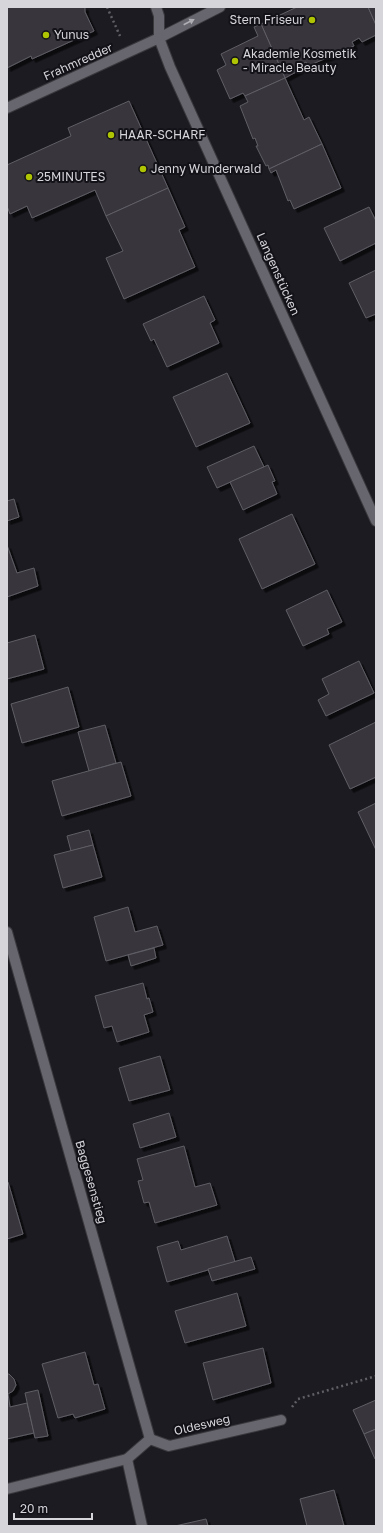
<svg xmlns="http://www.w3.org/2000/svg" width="383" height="1533" viewBox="0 0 383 1533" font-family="'Golos Text',sans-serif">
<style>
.building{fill:#37353c;stroke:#605e66;filter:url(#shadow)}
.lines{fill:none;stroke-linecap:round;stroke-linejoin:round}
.service-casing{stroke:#39383d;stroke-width:12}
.minor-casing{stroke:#39383d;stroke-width:12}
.tertiary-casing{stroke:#39383d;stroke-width:12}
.path{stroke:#605f65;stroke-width:2.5;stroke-dasharray:2 3;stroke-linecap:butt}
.service{stroke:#67656d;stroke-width:10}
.minor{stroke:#67656d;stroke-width:10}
.tertiary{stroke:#67656d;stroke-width:10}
.oneway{fill:#afaeb4}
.poi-dot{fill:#afc504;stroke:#131218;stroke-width:1.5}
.labels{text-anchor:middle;stroke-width:4;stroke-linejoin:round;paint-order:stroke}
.poi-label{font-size:12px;fill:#d6d5da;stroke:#131218;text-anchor:start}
.street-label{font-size:12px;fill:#d6d5da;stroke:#131218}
</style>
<defs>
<filter id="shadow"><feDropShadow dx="3.5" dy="3.5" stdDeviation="0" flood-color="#0009"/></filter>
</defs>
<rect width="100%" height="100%" fill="#1c1b21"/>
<g class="building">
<path d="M7,7H85V12L94,31L32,59L31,56L7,68Z"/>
<path d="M297,7H368L376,25V35L362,42L359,38L352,42L354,46L308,66L306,62L298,66L300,70L285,78L261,24Z"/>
<path d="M368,7H376V25Z"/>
<path d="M261,24L285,78L245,96L243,93L230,99L217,70L226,65L221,54L258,36L254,27Z"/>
<path d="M285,78L304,120L309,117L322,144L269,169L268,165L266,166L256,146H258L255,138L253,139L240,106L248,102L245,96Z"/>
<path d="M129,101L168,188L106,216L95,190L32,218L27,206L10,214L7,206V165L71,136L68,128Z"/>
<path d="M322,144L341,188L294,209L290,200L288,201L276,170L271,173L269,169Z"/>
<path d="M168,188L185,227L179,230L195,267L124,299L106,258L123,251L106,216Z"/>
<path d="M369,207L376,221V243L340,261L324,228Z"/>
<path d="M376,270V314L366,318L349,283Z"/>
<path d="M204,296L215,320L210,323L219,343L167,367L154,339L151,341L143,324Z"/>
<path d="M227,373L250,423L196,447L173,397Z"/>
<path d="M254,446L264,467L217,488L207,467Z"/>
<path d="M268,465L275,481L272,482L277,494L243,510L230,482Z"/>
<path d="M14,499L19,517L7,521V501Z"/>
<path d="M292,514L315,564L262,589L239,539Z"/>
<path d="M7,545L17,573L34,568L38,586L7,597Z"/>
<path d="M327,590L342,622L327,629L329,634L303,646L286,610Z"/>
<path d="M35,635L44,669L7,679V643Z"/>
<path d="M359,661L374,693L326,716L318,700L329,694L322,679Z"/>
<path d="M68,687L79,727L22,743L11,704Z"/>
<path d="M376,722V777L350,789L329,745Z"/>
<path d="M105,725L116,763L89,771L78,732Z"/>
<path d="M121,762L131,796L62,816L52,781Z"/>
<path d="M376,803V850L358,812Z"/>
<path d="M89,830L93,845L71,851L67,836Z"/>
<path d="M93,845L102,877L63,888L54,855Z"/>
<path d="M128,907L135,932L157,926L163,945L106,961L94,917Z"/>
<path d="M154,948L156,958L131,966L128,955Z"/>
<path d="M143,983L147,999L149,998L153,1012L144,1015L149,1032L117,1042L112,1026L104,1028L95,996Z"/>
<path d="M160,1056L170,1090L129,1101L119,1068Z"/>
<path d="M169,1113L176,1137L140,1148L133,1124Z"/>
<path d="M184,1146L195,1187L210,1183L217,1205L155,1223L149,1202L144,1203L138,1181L143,1180L137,1159Z"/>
<path d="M7,1182H8L23,1234L7,1239Z"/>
<path d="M227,1236L235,1262L167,1282L157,1247L178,1241L181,1250Z"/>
<path d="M251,1257L255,1269L212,1281L208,1269Z"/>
<path d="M237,1293L246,1326L185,1343L175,1311Z"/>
<path d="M263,1348L271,1383L213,1400L203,1363Z"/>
<path d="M85,1352L94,1385L98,1384L105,1409L75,1418L73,1414L58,1418L42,1364Z"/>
<path d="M7,1374H9L14,1379L16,1385L13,1391L8,1394L10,1407L27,1403L34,1433L7,1439Z"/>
<path d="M38,1390L48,1436L35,1438L25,1393Z"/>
<path d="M376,1400V1429L364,1434L353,1410Z"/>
<path d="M376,1429V1458L375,1459L364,1434Z"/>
<path d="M334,1490L344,1526H307L300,1499Z"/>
<path d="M206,1519L208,1526H175Z"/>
</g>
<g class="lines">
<g class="service-casing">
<path id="service" d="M127,1459L142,1526"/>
</g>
<g class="minor-casing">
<g id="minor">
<path d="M156,7L159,16V38L220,7"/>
<path d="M7,932L150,1439"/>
<path d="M150,1439L169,1446L281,1420"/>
<path d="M7,1489L127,1459L150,1439"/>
</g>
</g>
<g class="tertiary-casing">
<path id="tertiary" d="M7,108L159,38L170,67L376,521"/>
</g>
<g class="path">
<path d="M107,7L120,36"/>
<path d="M292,1407L298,1399L376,1376"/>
</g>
<use href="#service" class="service"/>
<use href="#minor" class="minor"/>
<use href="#tertiary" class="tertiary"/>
</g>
<defs><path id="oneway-solid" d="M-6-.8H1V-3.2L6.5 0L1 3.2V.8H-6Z"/></defs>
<use class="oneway" href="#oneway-solid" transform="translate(189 22) rotate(-27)"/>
<g class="poi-dot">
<circle cx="312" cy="20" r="4"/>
<circle cx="46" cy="35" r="4"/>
<circle cx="235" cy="61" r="4"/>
<circle cx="111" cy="135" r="4"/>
<circle cx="143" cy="169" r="4"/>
<circle cx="29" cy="177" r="4"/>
</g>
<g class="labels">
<g class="poi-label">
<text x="304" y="24" text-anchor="end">Stern Friseur</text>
<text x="54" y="39">Yunus</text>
<text x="243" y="58">Akademie Kosmetik<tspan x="243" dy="14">- Miracle Beauty</tspan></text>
<text x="119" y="139">HAAR-SCHARF</text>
<text x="151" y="173">Jenny Wunderwald</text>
<text x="37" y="181">25MINUTES</text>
</g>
<g class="street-label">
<text transform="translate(78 62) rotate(-24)" y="4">Frahmredder</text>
<text transform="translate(278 274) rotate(66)" y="4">Langenstücken</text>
<text transform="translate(91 1182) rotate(74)" y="4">Baggesenstieg</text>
<text transform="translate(202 1425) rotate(-13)" y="4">Oldesweg</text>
</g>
</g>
<rect width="383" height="1533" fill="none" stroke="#d6d5da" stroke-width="16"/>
<path d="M14 1513v6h78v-6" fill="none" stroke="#d6d5da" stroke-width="2"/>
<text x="20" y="1513" font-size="12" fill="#d6d5da" stroke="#131218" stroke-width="3" paint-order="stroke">20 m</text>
</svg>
